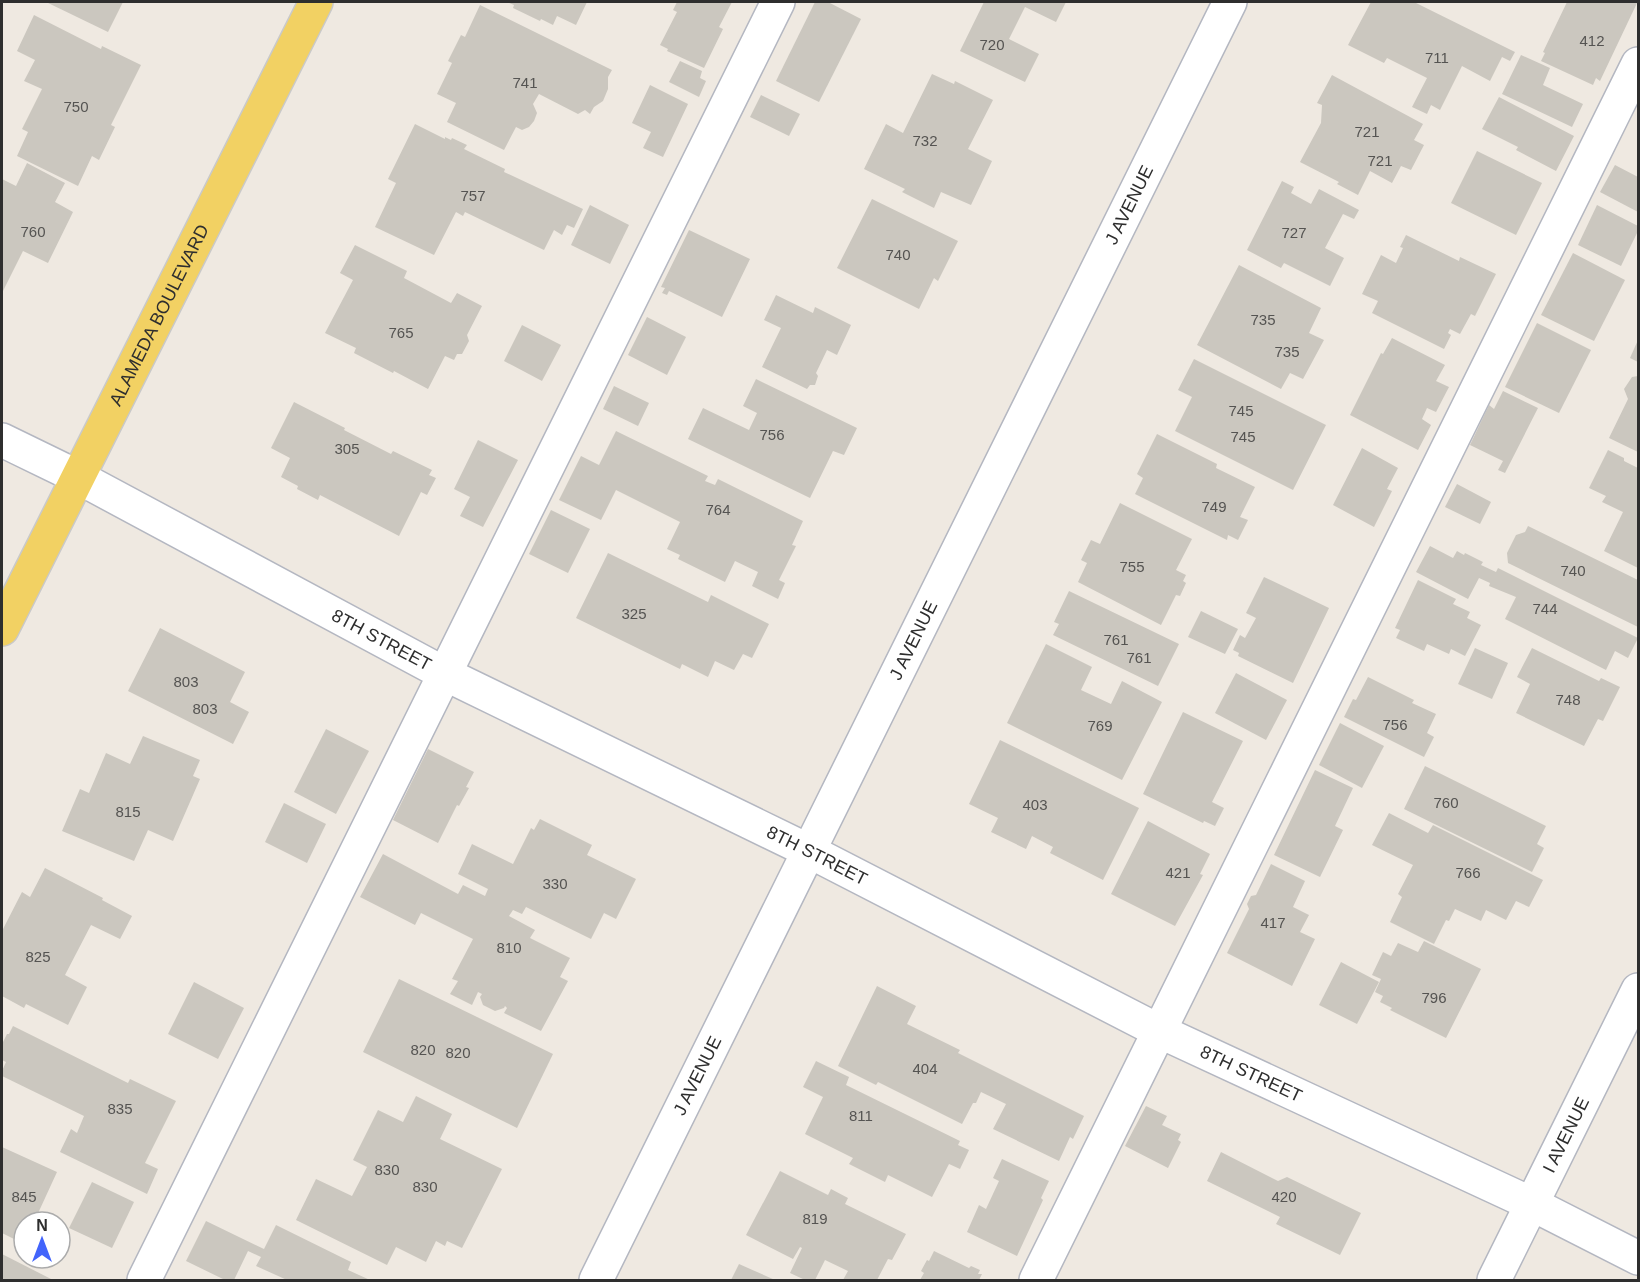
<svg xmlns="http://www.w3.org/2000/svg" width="1640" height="1282" viewBox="0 0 1640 1282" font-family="Arial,sans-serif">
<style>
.building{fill:#cbc7bf}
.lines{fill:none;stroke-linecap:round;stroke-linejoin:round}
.minor-casing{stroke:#b4b7c1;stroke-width:36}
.major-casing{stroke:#c9c9c9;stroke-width:36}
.minor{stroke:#fff;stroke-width:33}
.major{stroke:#f2d163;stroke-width:33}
.labels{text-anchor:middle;stroke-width:5;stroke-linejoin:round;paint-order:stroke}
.number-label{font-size:15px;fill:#555452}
.street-label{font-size:18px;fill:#2e2e2e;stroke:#fff}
</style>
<rect width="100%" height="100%" fill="#efe9e1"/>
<g class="building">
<path d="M46,2H123L108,32Z"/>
<path d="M507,2H587L576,25L557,16L553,25L541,19L540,21L513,8L514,5Z"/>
<path d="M677,2H732L719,27L723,29L704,68L667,51L668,49L660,45L677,12L673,10Z"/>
<path d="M815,2H828L861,19L819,102L776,81Z"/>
<path d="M984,2H1066L1056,22L1025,7L1009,39L1039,54L1025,82L960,51Z"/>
<path d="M1371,2H1414L1515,52L1510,61L1502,57L1490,81L1462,66L1440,110L1431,105L1427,114L1412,107L1427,78L1387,58L1384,63L1348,45Z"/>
<path d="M1567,2H1634L1637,3L1600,81L1596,78L1593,85L1541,61L1545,53L1543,52Z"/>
<path d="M480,5L612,70L608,77V89L603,101L594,107L590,114L585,110L578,114L539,94L533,104L537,113L534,121L529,127L522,130L516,127L504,150L447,122L456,103L437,94L452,63L448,61L461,35L465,37Z"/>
<path d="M34,15L101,49L102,46L141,65L111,125L115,127L99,160L92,156L78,186L17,156L28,132L22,129L42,89L24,81L35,60L17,51Z"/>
<path d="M1521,55L1550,68L1543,85L1583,104L1572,127L1502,94Z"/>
<path d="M680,61L702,71L700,78L706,81L699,97L669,82Z"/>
<path d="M932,74L954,84L955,81L993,100L968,149L992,161L971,205L941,192L934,208L902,192L905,189L864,169L886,124L903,133Z"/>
<path d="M1332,75L1423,124L1414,140L1424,145L1411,170L1401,166L1392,183L1370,171L1358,195L1337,184L1339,182L1300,162L1321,123L1322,105L1317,103Z"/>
<path d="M650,85L688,104L663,157L643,148L651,132L632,123Z"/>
<path d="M761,95L800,114L789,136L750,117Z"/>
<path d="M1499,97L1574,136L1556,171L1516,150L1518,147L1482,129Z"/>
<path d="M415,124L445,139V137L451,140L452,138L467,145L464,149L505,169L504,172L583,209L574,228L567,225L562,235L554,230L544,250L465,212L463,216L456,212L434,255L375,227L396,183L388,179Z"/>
<path d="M1477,151L1542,183L1516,235L1451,203Z"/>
<path d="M27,163L65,183L55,202L73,212L48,263L23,251L2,293V179L16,186Z"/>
<path d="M1615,165L1638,177V212L1600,192Z"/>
<path d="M1282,181L1294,187L1291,193L1311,204L1319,189L1359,210L1354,219L1343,214L1325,248L1344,258L1330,286L1284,263L1281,268L1247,250Z"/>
<path d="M872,199L958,241L938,281L934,278L919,309L837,268Z"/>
<path d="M590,205L629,225L610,264L571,245Z"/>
<path d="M1597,205L1638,226V231L1621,266L1578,245Z"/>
<path d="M689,230L750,259L722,317L669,291L667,295L662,293L665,288L661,287Z"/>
<path d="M1406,235L1459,261L1460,257L1496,274L1475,316L1471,314L1460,334L1450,329L1448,333L1451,335L1444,349L1372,313L1378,301L1362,294L1381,255L1396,263L1403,248L1400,247Z"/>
<path d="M355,245L407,271L404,278L451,303L457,293L482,306L467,335L469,341L462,354H457L454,360L445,356L428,389L394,371L393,373L354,353L356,348L325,333L353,280L340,273Z"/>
<path d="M1573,253L1625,280L1594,341L1541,315Z"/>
<path d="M1239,265L1321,308L1309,333L1324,340L1303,379L1290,373L1281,389L1197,345Z"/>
<path d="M776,295L813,313L815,307L851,325L837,355L827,350L816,373L818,376L815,385H810L807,389L762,367L781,328L764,320Z"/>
<path d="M647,317L686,337L667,375L628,355Z"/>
<path d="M1537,323L1591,350L1559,413L1505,387Z"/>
<path d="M522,325L561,345L542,381L504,361Z"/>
<path d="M1392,338L1445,365L1436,381L1449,387L1436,412L1427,408L1422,419L1431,425L1418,450L1350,415L1381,353L1383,354Z"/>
<path d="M1638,340V362L1630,358Z"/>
<path d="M1194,359L1326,425L1293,490L1175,431L1192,397L1178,390Z"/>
<path d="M1638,376V452L1609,438L1628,399L1624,389L1632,377Z"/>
<path d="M756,379L857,428L844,455L833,451L810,498L688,439L703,408L749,430L757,413L743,406Z"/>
<path d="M614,386L649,403L638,426L603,409Z"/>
<path d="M1503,391L1538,408L1505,473L1498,470L1503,461L1470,445L1489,405L1494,409Z"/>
<path d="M294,402L345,428L344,430L391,454L393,451L432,470L429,475L436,478L427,495L421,492L399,536L320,495L318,500L297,489L298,486L281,477L290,458L271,448Z"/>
<path d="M616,431L708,476L705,481L715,485L718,479L803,521L792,545L796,546L779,580L785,583L778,599L752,586L758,572L735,561L725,582L678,559L680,555L667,549L680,522L616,490L601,520L559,500L581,456L599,465Z"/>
<path d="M1157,434L1217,464L1216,468L1255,487L1240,517L1248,520L1238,540L1228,535L1227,540L1135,494L1143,478L1137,474Z"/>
<path d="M478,440L518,460L483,527L460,516L470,497L454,489Z"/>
<path d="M1362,448L1398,468L1387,489L1392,491L1374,527L1333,505Z"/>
<path d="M1608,450L1624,458V461L1638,468V568L1604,551L1623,512L1602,502L1606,496L1589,488Z"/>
<path d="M1457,484L1491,502L1480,524L1445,507Z"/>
<path d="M1120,503L1192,539L1176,570L1186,575L1183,581L1186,583L1180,596L1176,595L1161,625L1078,582L1087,563L1081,560L1091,540L1100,544Z"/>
<path d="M551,510L590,529L568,573L529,554Z"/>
<path d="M1528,526L1638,580V627L1508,563L1507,553L1516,535L1525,532Z"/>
<path d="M1430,546L1453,558L1457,551L1464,555L1465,553L1483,562L1481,565L1496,572L1498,568L1638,638L1628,658L1615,651L1606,670L1505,619L1516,597L1489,586L1490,583L1479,578L1468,599L1416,572Z"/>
<path d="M608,553L708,602L711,595L769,624L752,658L743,654L734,670L715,661L708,677L682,664L680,669L576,618Z"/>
<path d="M1264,577L1329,608L1293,683L1238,656L1239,653L1233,650L1240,635L1245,638L1256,618L1246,613Z"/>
<path d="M1418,580L1456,599L1453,604L1470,612L1467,618L1481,625L1465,656L1451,649L1449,654L1427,644L1424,651L1396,638L1400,630L1395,628Z"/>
<path d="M1069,591L1179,644L1158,686L1053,635L1059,624L1054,622Z"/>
<path d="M1201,611L1238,629L1225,654L1188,637Z"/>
<path d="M160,628L245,672L230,702L249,712L233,744L128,691Z"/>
<path d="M1046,644L1092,667L1081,690L1111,704L1122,681L1162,702L1122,780L1007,723Z"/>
<path d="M1475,648L1508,663L1492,699L1458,684Z"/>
<path d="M1532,648L1599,681L1601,678L1620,687L1603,721L1598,719L1584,746L1516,713L1530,684L1517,677Z"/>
<path d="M1236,673L1287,700L1266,740L1215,713Z"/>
<path d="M1368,677L1414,700L1412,703L1436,714L1427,733L1434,737L1424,757L1344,717L1353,699L1356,700Z"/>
<path d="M1183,712L1243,741L1212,802L1224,808L1215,826L1204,821L1203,823L1143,794Z"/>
<path d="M1340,723L1384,746L1362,788L1319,765Z"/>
<path d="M326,729L369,751L336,814L294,792Z"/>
<path d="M143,736L200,760L193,776L200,779L173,841L148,830L134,861L62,831L80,789L89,793L106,753L130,764Z"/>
<path d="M1000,740L1139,808L1103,880L1050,853L1053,847L1032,836L1026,849L991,832L998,818L969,804Z"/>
<path d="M428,749L474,772L466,787L469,788L459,806L457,805L438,843L393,820Z"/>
<path d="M1425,766L1546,826L1537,844L1544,848L1532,872L1404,809Z"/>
<path d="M1315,770L1353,788L1335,826L1343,830L1320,877L1274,855Z"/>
<path d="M284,803L326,824L307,863L265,842Z"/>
<path d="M1389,813L1428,833L1433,825L1543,880L1529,907L1516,901L1506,920L1486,910L1481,921L1455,909L1449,921L1446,920L1434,944L1390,922L1402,897L1398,894L1413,865L1372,845Z"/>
<path d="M540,819L592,845L587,855L636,879L616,919L604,913L591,939L526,907L522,914L513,910L509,916L535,930L530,938L570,958L560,977L568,981L541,1031L504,1013L507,1008L505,1006L504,1008L495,1011L483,1005L480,997L482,994L478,992L472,1005L450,994L458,981L452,979L473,939L421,913L415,925L360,897L383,854L458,894L463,885L485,896L488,889L458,874L472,844L513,864L531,828L534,830Z"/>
<path d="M1148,821L1210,854L1200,874L1203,875L1175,926L1111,894Z"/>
<path d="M1271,864L1305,881L1293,907L1309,915L1300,932L1315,939L1292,986L1227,953L1249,909L1247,904L1251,896L1256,895Z"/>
<path d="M45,868L103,898L102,900L132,916L120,939L91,925L65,975L87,987L68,1025L26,1004L24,1008L2,996V931L22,892L30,897Z"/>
<path d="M1424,941L1481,969L1446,1038L1390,1010L1392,1008L1380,1002L1383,996L1375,992L1381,979L1372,975L1383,952L1391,956L1398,943L1418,952Z"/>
<path d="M1341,962L1379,982L1357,1024L1319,1005Z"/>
<path d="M399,979L553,1054L517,1128L363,1052Z"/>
<path d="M194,982L244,1008L218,1059L168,1034Z"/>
<path d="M877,986L916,1006L907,1024L960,1050L958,1053L1084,1116L1073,1139L1070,1137L1059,1161L993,1129L1006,1104L981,1092L976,1103H973L962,1124L878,1082L876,1085L838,1066Z"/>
<path d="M13,1026L128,1083L130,1079L176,1101L145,1163L158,1169L147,1194L60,1152L71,1129L77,1133L84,1116L2,1076V1071L6,1062L2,1060V1044L7,1034H9Z"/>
<path d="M816,1061L849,1077L846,1085L960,1141L958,1145L969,1150L960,1169L949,1164L932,1197L888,1175L885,1182L849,1164L853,1158L805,1134L823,1097L803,1087Z"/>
<path d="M416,1096L452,1114L440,1139L502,1169L462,1248L447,1241L445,1246L436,1241L426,1262L396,1247L387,1265L296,1220L316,1179L352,1196L367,1167L353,1160L378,1110L403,1122Z"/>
<path d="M1146,1106L1167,1116L1162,1125L1181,1134L1178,1140L1181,1142L1168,1168L1125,1146Z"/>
<path d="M2,1147L57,1172L34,1222H24V1244L2,1233Z"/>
<path d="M1221,1152L1278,1181L1287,1177L1361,1213L1340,1255L1276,1224L1280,1217L1207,1181Z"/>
<path d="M1002,1159L1049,1181L1041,1198L1043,1200L1017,1256L967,1232L979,1205L986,1209L999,1181L993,1178Z"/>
<path d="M780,1171L828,1195L831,1189L848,1198L845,1204L906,1234L892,1260L888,1259L877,1280H843L848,1271L825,1260L815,1280H805L790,1273L802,1248L800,1247L793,1259L746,1235Z"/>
<path d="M92,1182L134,1202L112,1248L69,1228Z"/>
<path d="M206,1221L264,1249L276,1225L351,1262L348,1270L370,1280H287L256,1266L261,1257L248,1251L234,1280H225L186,1261Z"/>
<path d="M934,1251L969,1268L971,1266L980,1270L978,1274H982L979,1280H920L924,1273L921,1271L927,1260L929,1261Z"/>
<path d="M2,1254L53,1280H2Z"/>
<path d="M739,1264L775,1280H731Z"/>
</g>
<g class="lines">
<g class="minor-casing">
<g id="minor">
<path id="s1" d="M2,440L78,477L445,674L809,851L1159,1031L1532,1204L1638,1258"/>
<path d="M144,1280L778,2"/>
<path id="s2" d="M596,1280L1230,2"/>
<path d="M1036,1280L1638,64"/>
<path id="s3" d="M1494,1280L1638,990"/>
</g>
</g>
<g class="major-casing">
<g id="major">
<path id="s4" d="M2,629L316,2"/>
</g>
</g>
<use href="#minor" class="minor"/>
<use href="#major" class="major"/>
</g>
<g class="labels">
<g class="number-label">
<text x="1592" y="46">412</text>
<text x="992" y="50">720</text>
<text x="1437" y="63">711</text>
<text x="525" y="88">741</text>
<text x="76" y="112">750</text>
<text x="1367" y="137">721</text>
<text x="925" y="146">732</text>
<text x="1380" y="166">721</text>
<text x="473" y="201">757</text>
<text x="33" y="237">760</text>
<text x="1294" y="238">727</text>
<text x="898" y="260">740</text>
<text x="1263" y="325">735</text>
<text x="401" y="338">765</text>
<text x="1287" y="357">735</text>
<text x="1241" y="416">745</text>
<text x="772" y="440">756</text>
<text x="1243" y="442">745</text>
<text x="347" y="454">305</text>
<text x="1214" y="512">749</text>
<text x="718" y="515">764</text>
<text x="1132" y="572">755</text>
<text x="1573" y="576">740</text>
<text x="1545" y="614">744</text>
<text x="634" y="619">325</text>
<text x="1116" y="645">761</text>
<text x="1139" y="663">761</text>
<text x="186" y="687">803</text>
<text x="1568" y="705">748</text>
<text x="205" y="714">803</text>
<text x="1395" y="730">756</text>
<text x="1100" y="731">769</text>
<text x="1446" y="808">760</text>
<text x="1035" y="810">403</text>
<text x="128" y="817">815</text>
<text x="1178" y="878">421</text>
<text x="1468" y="878">766</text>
<text x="555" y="889">330</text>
<text x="1273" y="928">417</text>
<text x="509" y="953">810</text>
<text x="38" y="962">825</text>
<text x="1434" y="1003">796</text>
<text x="423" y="1055">820</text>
<text x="458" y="1058">820</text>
<text x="925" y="1074">404</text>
<text x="120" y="1114">835</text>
<text x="861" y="1121">811</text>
<text x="387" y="1175">830</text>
<text x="425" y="1192">830</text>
<text x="24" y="1202">845</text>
<text x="1284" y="1202">420</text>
<text x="815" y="1224">819</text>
</g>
<g class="street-label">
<text dy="6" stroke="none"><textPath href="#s2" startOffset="1200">J AVENUE</textPath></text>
<text dy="6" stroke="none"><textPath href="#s4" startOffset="351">ALAMEDA BOULEVARD</textPath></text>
<text dy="6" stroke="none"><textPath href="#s1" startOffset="429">8TH STREET</textPath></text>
<text dy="6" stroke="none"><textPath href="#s2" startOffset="714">J AVENUE</textPath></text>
<text dy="6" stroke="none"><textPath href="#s1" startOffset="915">8TH STREET</textPath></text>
<text dy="6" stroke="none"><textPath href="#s1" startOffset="1401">8TH STREET</textPath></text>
<text dy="6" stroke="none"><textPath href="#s2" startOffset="228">J AVENUE</textPath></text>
<text dy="6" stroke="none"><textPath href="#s3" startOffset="162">I AVENUE</textPath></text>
</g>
</g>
<rect width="1640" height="1282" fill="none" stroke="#2e2e2e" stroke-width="6"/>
<g transform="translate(42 1240)"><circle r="28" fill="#ffffff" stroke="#ababab" stroke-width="1.5"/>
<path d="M0-4.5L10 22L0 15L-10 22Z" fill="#4264fb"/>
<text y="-9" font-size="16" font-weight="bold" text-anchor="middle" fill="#2e2e2e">N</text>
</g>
</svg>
